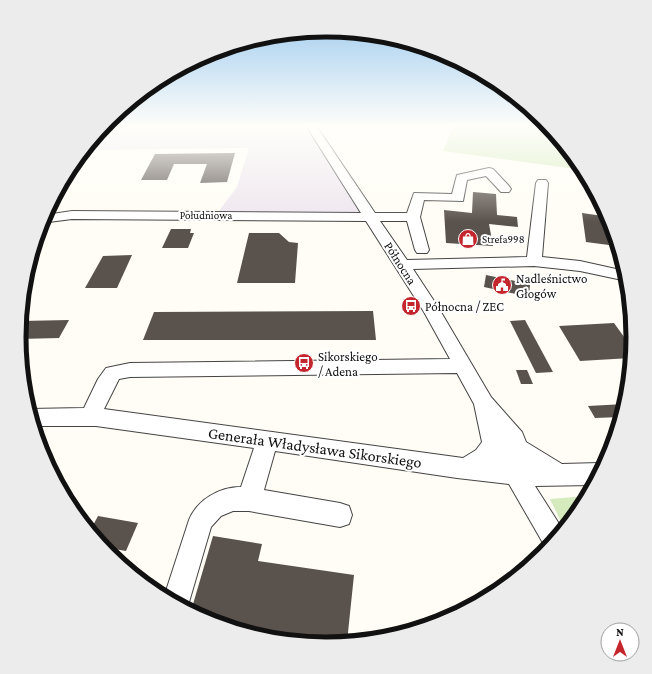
<svg xmlns="http://www.w3.org/2000/svg" width="652" height="674" viewBox="0 0 652 674" font-family="'Crimson Pro',serif">
<style>
.industrial{fill:#eee6ef}
.green{fill:#d5ebbd}
.building{fill:#5a524d}
.lines{fill:none;stroke-linecap:round;stroke-linejoin:round}
.minor-casing{stroke:#444;stroke-width:2}
.minor{fill:#fff;fill-rule:evenodd}
.labels{text-anchor:middle;stroke-width:4;stroke-linejoin:round;paint-order:stroke}
.far-street-label{font-size:11px;fill:#111;stroke:#fff}
.far-poi-label{font-size:11px;fill:#111;stroke:#fff;text-anchor:start}
.street-label{font-size:13px;fill:#111;stroke:#fff}
.poi-label{font-size:13px;fill:#111;stroke:#fff;text-anchor:start}
.near-street-label{font-size:16px;fill:#111;stroke:#fff}
.rim{fill:none;stroke:#111;stroke-width:5}
</style>
<rect width="100%" height="100%" fill="#fffdf5"/>
<path class="industrial" d="M103,127H305L362,213L218,212L237,187L249,148L84,150Z"/>
<g class="green">
<path d="M453,127H549L583,170L443,151Z"/>
<path d="M587,496L581,508L564,528L550,499Z"/>
</g>
<g class="building">
<path d="M235,153L227,182L200,183L207,164H174L167,180H141L155,154Z"/>
<path d="M473,192L496,194L497,215L517,217L518,227L489,224L493,246L446,243L444,210L472,213Z"/>
<path d="M582,213L603,216L609,245L586,242Z"/>
<path d="M171,229H191L190,233H194L188,248H162Z"/>
<path d="M249,233H279L289,242L298,243L295,283H237Z"/>
<path d="M132,255L117,288H85L103,256Z"/>
<path d="M486,275L530,284L529,297L484,287Z"/>
<path d="M373,311L376,340H143L154,312Z"/>
<path d="M69,320L59,338L19,339L21,321Z"/>
<path d="M525,320L553,372L536,373L510,321Z"/>
<path d="M614,323L632,348L631,358L580,361L559,326Z"/>
<path d="M516,370H527L533,384H521Z"/>
<path d="M625,404L621,417L595,418L588,406Z"/>
<path d="M98,516L138,523L126,551L103,547L90,531Z"/>
<path d="M213,536L262,544L258,561L354,575L347,642L326,644L266,638L208,621L191,611Z"/>
</g>
<g class="lines">
<g class="minor-casing">
<path id="minor" d="M307,127H317L375,213H407L414,193L452,194L457,175L489,168L493,169L509,186L511,189L509,192H501L486,176L467,180L463,201L424,200L420,217L429,250L427,253H417L415,250L407,221H380L407,260L527,257L536,183L538,180H546L548,183L542,257L580,261L625,271L627,281L580,271L534,266L413,269L438,307L491,397L522,432L526,442L562,464L599,463L604,465L593,485L535,486L563,530L547,550L509,484L457,478L275,451L264,490L340,503L349,506L352,515L349,524L340,527L249,511H233L221,516L211,527L187,609L164,597L189,520C197,500 219,487 241,487L254,448L96,426H34L29,409L84,408L98,379L106,368L130,363L450,359L424,312L366,221L72,219L41,223L45,215L72,211L361,213ZM457,373L474,404L482,442L476,450L463,458L104,409L119,379L130,377Z"/>
</g>
<use href="#minor" class="minor"/>
</g>
<linearGradient id="sky" x2="0" y2="1"><stop stop-color="#95c6ee"/><stop offset="0.57" stop-color="#fffefa"/><stop offset="1" stop-color="#fffefa" stop-opacity="0"/></linearGradient>
<rect width="652" height="222" fill="url(#sky)"/>
<defs>
<g id="shop-disc" transform="scale(1)"><circle r="9.5" fill="#c4262e" stroke="#fff"/><path d="M-5-2.5h2.3a2.7 3.5 0 0 1 5.4 0H5L5.5 6h-11ZM-1.5-2.5h3a1.5 2.3 0 0 0-3 0Z" fill="#fff"/></g>
<g id="civic-disc" transform="scale(1)"><circle r="9.5" fill="#c4262e" stroke="#fff"/><path d="M-.6-6.5H3V-4.5H.6V-3L4-1V1h2V6H-6V1h2V-1L-.6-3ZM-1.2 2.5V6h2.4V2.5Z" fill="#fff"/></g>
<g id="bus-disc" transform="scale(1)"><circle r="9.5" fill="#c4262e" stroke="#fff"/><path d="M-5-6H5V4H4V6H2V4H-2V6H-4V4H-5ZM-3.5-4V0h7V-4ZM-3.5 1.2v1.5H-2V1.2ZM2 1.2v1.5H3.5V1.2Z" fill="#fff"/></g>
</defs>
<g fill-rule="evenodd">
<use href="#shop-disc" x="468" y="239"/>
<use href="#civic-disc" x="502" y="285"/>
<use href="#bus-disc" x="411" y="306"/>
<use href="#bus-disc" x="304" y="363"/>
</g>
<g class="labels">
<g class="far-street-label">
<text x="206" y="219">Południowa</text>
</g>
<g class="far-poi-label">
<text x="482" y="243">Strefa998</text>
</g>
<g class="street-label">
<text transform="translate(401 263) rotate(57)" y="5">Północna</text>
</g>
<g class="poi-label">
<text x="516" y="283">Nadleśnictwo<tspan x="516" dy="15">Głogów</tspan></text>
<text x="425" y="311">Północna / ZEC</text>
<text x="318" y="361">Sikorskiego<tspan x="318" dy="15">/ Adena</tspan></text>
</g>
<g class="near-street-label">
<text transform="translate(315 447) rotate(8)" y="6">Generała Władysława Sikorskiego</text>
</g>
</g>
<path d="M0 0H652V674H0ZM26 337a300 300 0 1 1 600 0a300 300 0 1 1-600 0Z" fill="#ececec" fill-rule="evenodd"/>
<path class="rim" d="M26 337a300 300 0 1 1 600 0a300 300 0 1 1-600 0Z"/>
<g transform="translate(620 642)"><circle r="19" fill="#ffffff" stroke="#a0a0a0"/>
<path d="M0-3L7 15L0 10L-7 15Z" fill="#c4262e"/>
<text y="-6" font-size="11" font-weight="bold" text-anchor="middle" fill="#111111">N</text>
</g>
</svg>
